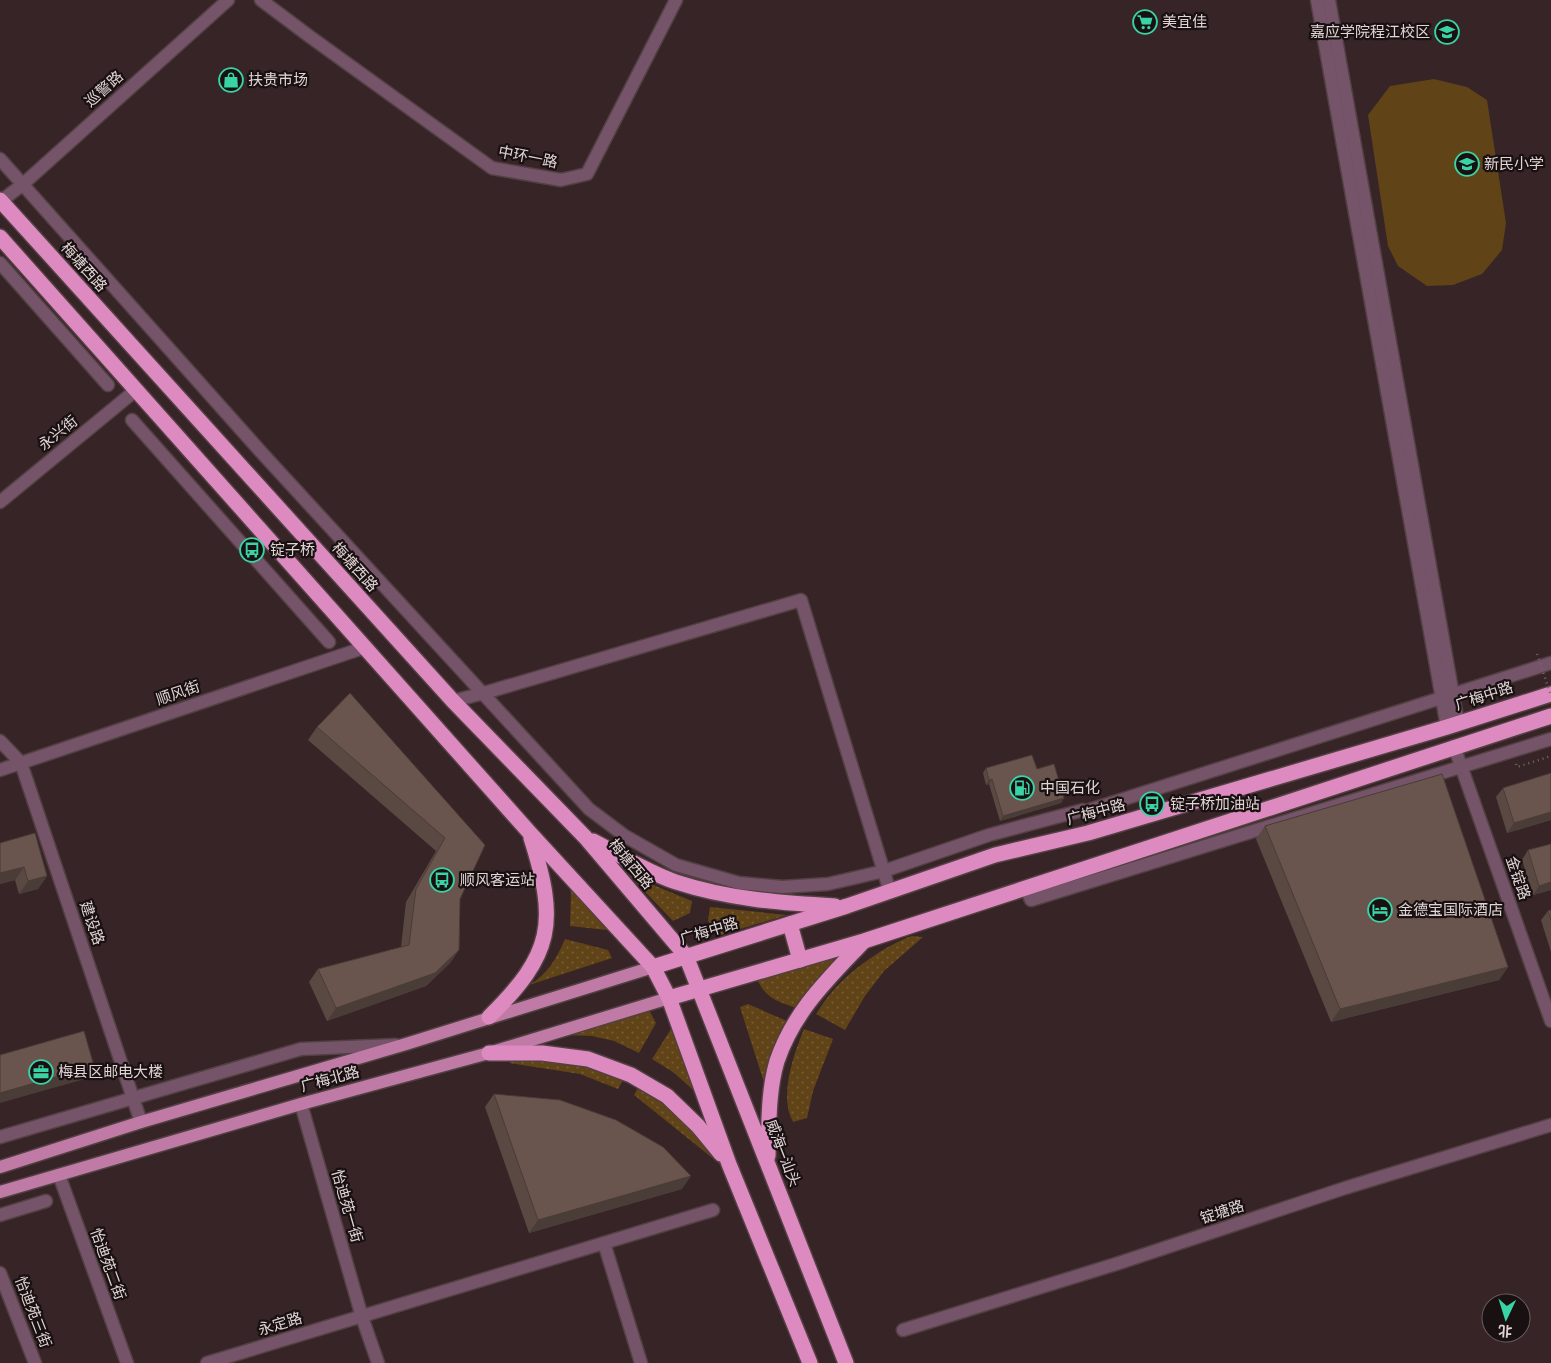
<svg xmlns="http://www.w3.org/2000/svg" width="1551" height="1363" viewBox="0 0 1551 1363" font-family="Cabin,'Noto Sans SC',sans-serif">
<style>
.grass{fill:url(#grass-dots)}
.park{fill:#604316}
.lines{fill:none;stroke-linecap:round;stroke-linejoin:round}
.minor-casing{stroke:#524042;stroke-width:15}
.major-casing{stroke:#524042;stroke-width:15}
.highway-casing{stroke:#524042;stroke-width:18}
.path{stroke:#79686a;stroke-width:2.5;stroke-dasharray:1 4;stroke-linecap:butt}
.minor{stroke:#755469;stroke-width:12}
.major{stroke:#bf7ba6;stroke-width:12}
.highway{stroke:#dc8abf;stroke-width:15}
.path-bridge{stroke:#79686a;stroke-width:2.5;stroke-dasharray:1 4;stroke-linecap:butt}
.wall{fill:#5a4942}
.shaded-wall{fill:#4a3c36}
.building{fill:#69554d;stroke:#4a3c36}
.labels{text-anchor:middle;stroke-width:4.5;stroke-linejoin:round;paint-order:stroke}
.poi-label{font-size:15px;fill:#e1d4d5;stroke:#191011;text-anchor:start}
.street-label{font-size:15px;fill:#e1d4d5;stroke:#191011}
</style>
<defs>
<pattern id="grass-dots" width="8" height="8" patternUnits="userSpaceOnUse" patternTransform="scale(1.25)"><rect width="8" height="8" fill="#604316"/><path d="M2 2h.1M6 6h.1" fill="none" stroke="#765d37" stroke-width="1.8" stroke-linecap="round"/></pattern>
</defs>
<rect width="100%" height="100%" fill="#372426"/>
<g class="grass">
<path d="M568,875L626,932L570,926L571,894Z"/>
<path d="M629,875L692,901L690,913L673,921Z"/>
<path d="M710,907L787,915L720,935L708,921Z"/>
<path d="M912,936L923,937L884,971L865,996L845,1030L816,1014C821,1007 826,998 832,992C850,970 886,945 912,936Z"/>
<path d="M565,939L608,950L612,958L529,985C547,975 557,958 565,939Z"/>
<path d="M845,951C825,968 810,985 796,1008C777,1001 766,999 757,979Z"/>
<path d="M748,1004L789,1022C773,1040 771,1069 767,1092L740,1007Z"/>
<path d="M649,1010L656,1023L639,1053L614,1041L592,1036L563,1035Z"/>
<path d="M679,1027L700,1096L673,1072L652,1059L671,1029Z"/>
<path d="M804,1029L833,1039L813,1091L807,1118L793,1122C791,1117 788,1112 788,1107C784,1082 795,1051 804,1029Z"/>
<path d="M521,1057L629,1069L618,1089L580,1074L509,1063Z"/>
<path d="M645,1076L685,1104L726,1169L634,1095Z"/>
</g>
<path class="park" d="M1434,79L1467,87L1487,100L1506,223L1502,250L1482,274L1453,285L1427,286L1398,266L1388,246L1368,115L1390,86Z"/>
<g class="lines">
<g class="minor-casing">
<g id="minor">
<path d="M261,0L309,36L492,168L561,180L587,174L676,0"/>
<path d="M1317,0L1447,727"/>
<path d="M1329,0L1458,723"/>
<path d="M0,159L261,452L589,809L625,836L676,865L739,883L782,887L828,884L884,871L989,835L1083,810V812L1551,663"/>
<path d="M1,201L22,185L228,0"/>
<path d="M0,263L108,385"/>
<path d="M132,420L329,642"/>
<path d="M0,502L136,390"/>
<path d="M453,701L484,693L801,600L890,892"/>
<path d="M0,741L21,763L141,1122"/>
<path d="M1454,746L1551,1021"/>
<path d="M0,770L366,647"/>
<path d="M1026,888L1031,900L1551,739"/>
<path d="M301,1104L362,1317L378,1363"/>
<path d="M0,1137L301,1049L396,1045"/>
<path d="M59,1175L127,1363"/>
<path d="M0,1215L46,1201"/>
<path d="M604,1243L641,1363"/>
<path d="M0,1273L35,1363"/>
<path d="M903,1330L1119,1263L1345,1188L1551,1125"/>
<path d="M207,1363L713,1210"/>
</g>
</g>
<g class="major-casing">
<g id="major">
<path d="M0,1167L141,1122L406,1044L653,967"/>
<path d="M0,1192L301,1104L489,1053L669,998"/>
</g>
</g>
<g class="highway-casing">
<g id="highway">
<path d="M0,200L453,701L585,837L686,956L846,1363"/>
<path d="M0,237L529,832L653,967L669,998L729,1164L810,1363"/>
<path d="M593,841C620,855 647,872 676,882C728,899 781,903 835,906"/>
<path d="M790,924L800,960"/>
<path d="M653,967L847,906L995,855L1088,833L1447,727L1551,694"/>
<path d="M669,998L864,941L1551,716"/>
<path d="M489,1017C553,954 558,923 531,838"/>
<path d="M489,1053H542L588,1059L631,1075L667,1096L698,1126L721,1154"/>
<path d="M768,1156C769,1125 768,1091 777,1061C794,1011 828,979 863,942"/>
</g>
</g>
<path class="path" d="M1516,764L1517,767L1551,756"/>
<use href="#minor" class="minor"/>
<use href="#major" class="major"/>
<use href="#highway" class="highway"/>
<path class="path-bridge" d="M1537,654L1551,696"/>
</g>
<g class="wall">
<path d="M317,727L485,845L460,899L459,950L450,963L426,986L327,1021L309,982L318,969L401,947L406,902L436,851L308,740Z"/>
<path d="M986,768L1037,769L1064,798L1061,803L1000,821L989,784L986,785L983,773Z"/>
<path d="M1551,773V820L1507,833L1496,797L1503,788Z"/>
<path d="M1265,826L1508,967L1499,980L1331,1022L1256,839Z"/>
<path d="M0,843L47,876L38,889L19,894L15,880L0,884Z"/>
<path d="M1551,844V890L1533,895L1522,860L1528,850Z"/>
<path d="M1551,910V952L1541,920L1548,911Z"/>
<path d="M494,1094L682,1189L529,1233L485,1107Z"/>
</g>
<g class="shaded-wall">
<path d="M992,779L989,784L986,785L989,780Z"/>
<path d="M1064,798L1061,803L1000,821L1003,816Z"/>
<path d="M1551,812V820L1507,833L1514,823Z"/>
<path d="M24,867L15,880L0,884V873Z"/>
<path d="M47,876L38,889L19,894L28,881Z"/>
<path d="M1551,882V890L1533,895L1539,886Z"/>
<path d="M459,950L450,963L426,986L327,1021L336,1008Z"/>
<path d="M1508,967L1499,980L1331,1022L1340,1009Z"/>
<path d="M94,1066L85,1079L0,1103V1093Z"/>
<path d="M691,1176L682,1189L529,1233L538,1220Z"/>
</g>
<g class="building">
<path d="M350,693L485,845L460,899L459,950L435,973L336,1008L318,969L409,945L416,889L445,838L317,727Z"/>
<path d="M1032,755L1037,769L1054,764L1064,798L1003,816L992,779L989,780L986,768Z"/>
<path d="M1551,773V812L1514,823L1503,788Z"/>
<path d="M1442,774L1508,967L1340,1009L1265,826Z"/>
<path d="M35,833L47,876L28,881L24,867L0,873V843Z"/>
<path d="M1551,844V882L1539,886L1528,850Z"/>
<path d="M1551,910V920L1548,911Z"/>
<path d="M84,1031L94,1066L0,1093V1055Z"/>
<path d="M494,1094L560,1100L616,1120L663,1147L691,1176L538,1220Z"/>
</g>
<defs>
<g id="supermarket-ring" transform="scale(1.25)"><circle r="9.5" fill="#191011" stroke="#39d4a5" stroke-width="1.5"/><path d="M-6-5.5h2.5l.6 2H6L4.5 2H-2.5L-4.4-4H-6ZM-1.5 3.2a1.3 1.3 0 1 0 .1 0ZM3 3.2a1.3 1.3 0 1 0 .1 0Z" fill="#39d4a5"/></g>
<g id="university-ring" transform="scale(1.25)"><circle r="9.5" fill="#191011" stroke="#39d4a5" stroke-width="1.5"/><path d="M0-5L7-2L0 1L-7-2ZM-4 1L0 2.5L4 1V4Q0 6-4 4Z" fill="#39d4a5"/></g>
<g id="shop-ring" transform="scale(1.25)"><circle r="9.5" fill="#191011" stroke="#39d4a5" stroke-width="1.5"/><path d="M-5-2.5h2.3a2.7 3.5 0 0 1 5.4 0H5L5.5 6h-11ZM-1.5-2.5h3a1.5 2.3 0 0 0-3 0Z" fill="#39d4a5"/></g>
<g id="school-ring" transform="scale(1.25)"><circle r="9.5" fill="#191011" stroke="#39d4a5" stroke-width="1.5"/><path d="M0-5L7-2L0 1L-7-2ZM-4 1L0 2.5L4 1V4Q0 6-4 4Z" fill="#39d4a5"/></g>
<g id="bus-ring" transform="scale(1.25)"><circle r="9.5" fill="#191011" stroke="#39d4a5" stroke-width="1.5"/><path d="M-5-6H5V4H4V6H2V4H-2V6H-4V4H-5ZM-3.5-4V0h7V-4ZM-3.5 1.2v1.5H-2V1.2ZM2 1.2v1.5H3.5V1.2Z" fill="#39d4a5"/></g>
<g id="fuel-ring" transform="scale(1.25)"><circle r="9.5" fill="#191011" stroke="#39d4a5" stroke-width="1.5"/><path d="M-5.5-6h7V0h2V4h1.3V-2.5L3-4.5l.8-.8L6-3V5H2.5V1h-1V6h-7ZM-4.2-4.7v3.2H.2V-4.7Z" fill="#39d4a5"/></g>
<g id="hotel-ring" transform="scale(1.25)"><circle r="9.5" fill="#191011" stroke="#39d4a5" stroke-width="1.5"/><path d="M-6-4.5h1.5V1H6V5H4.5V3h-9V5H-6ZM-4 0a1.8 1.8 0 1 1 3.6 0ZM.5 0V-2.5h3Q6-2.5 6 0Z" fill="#39d4a5"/></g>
<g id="office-ring" transform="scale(1.25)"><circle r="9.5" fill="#191011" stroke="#39d4a5" stroke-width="1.5"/><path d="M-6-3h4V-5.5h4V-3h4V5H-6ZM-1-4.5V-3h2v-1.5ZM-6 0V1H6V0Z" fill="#39d4a5"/></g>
</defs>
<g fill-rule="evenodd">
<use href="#supermarket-ring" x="1145" y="22"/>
<use href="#university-ring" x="1447" y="32"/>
<use href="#shop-ring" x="231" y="80"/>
<use href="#school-ring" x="1467" y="164"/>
<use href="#bus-ring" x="252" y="550"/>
<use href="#fuel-ring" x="1022" y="788"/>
<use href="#bus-ring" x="1152" y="804"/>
<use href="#bus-ring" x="442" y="880"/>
<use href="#hotel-ring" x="1380" y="910"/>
<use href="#office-ring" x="41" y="1072"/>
</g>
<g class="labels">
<g class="poi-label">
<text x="1162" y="27">美宜佳</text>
<text x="1430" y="37" text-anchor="end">嘉应学院程江校区</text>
<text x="248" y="85">扶贵市场</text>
<text x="1484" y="169">新民小学</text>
<text x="270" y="555">锭子桥</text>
<text x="1040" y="793">中国石化</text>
<text x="1170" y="809">锭子桥加油站</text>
<text x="460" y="885">顺风客运站</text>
<text x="1398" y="915">金德宝国际酒店</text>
<text x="58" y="1077">梅县区邮电大楼</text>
</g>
<g class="street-label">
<text transform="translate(104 89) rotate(-42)" y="5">巡警路</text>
<text transform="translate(528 157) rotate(11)" y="5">中环一路</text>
<text transform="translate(84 267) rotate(48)" y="5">梅塘西路</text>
<text transform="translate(58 433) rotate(-39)" y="5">永兴街</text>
<text transform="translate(355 567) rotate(48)" y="5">梅塘西路</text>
<text transform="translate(178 693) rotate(-19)" y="5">顺风街</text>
<text transform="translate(1484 696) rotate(-18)" y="5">广梅中路</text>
<text transform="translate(1096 812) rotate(-15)" y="5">广梅中路</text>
<text transform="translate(631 864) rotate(50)" y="5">梅塘西路</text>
<text transform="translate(1518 878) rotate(71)" y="5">金锭路</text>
<text transform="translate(92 923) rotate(71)" y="5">建设路</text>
<text transform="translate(709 931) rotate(-17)" y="5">广梅中路</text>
<text transform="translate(330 1079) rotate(-15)" y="5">广梅北路</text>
<text transform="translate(783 1153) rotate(69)" y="5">威海—汕头</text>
<text transform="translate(347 1206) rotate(74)" y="5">怡迪苑一街</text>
<text transform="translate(1222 1212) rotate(-18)" y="5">锭塘路</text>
<text transform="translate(108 1264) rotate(70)" y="5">怡迪苑二街</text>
<text transform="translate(33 1312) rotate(69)" y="5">怡迪苑三街</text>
<text transform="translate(280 1324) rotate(-17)" y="5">永定路</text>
</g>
</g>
<g transform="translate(1506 1318) rotate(184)"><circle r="24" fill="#191011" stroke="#695e5f"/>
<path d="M0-4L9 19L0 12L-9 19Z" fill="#39d4a5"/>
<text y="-8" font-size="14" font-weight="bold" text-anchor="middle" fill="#e1d4d5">北</text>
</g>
</svg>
